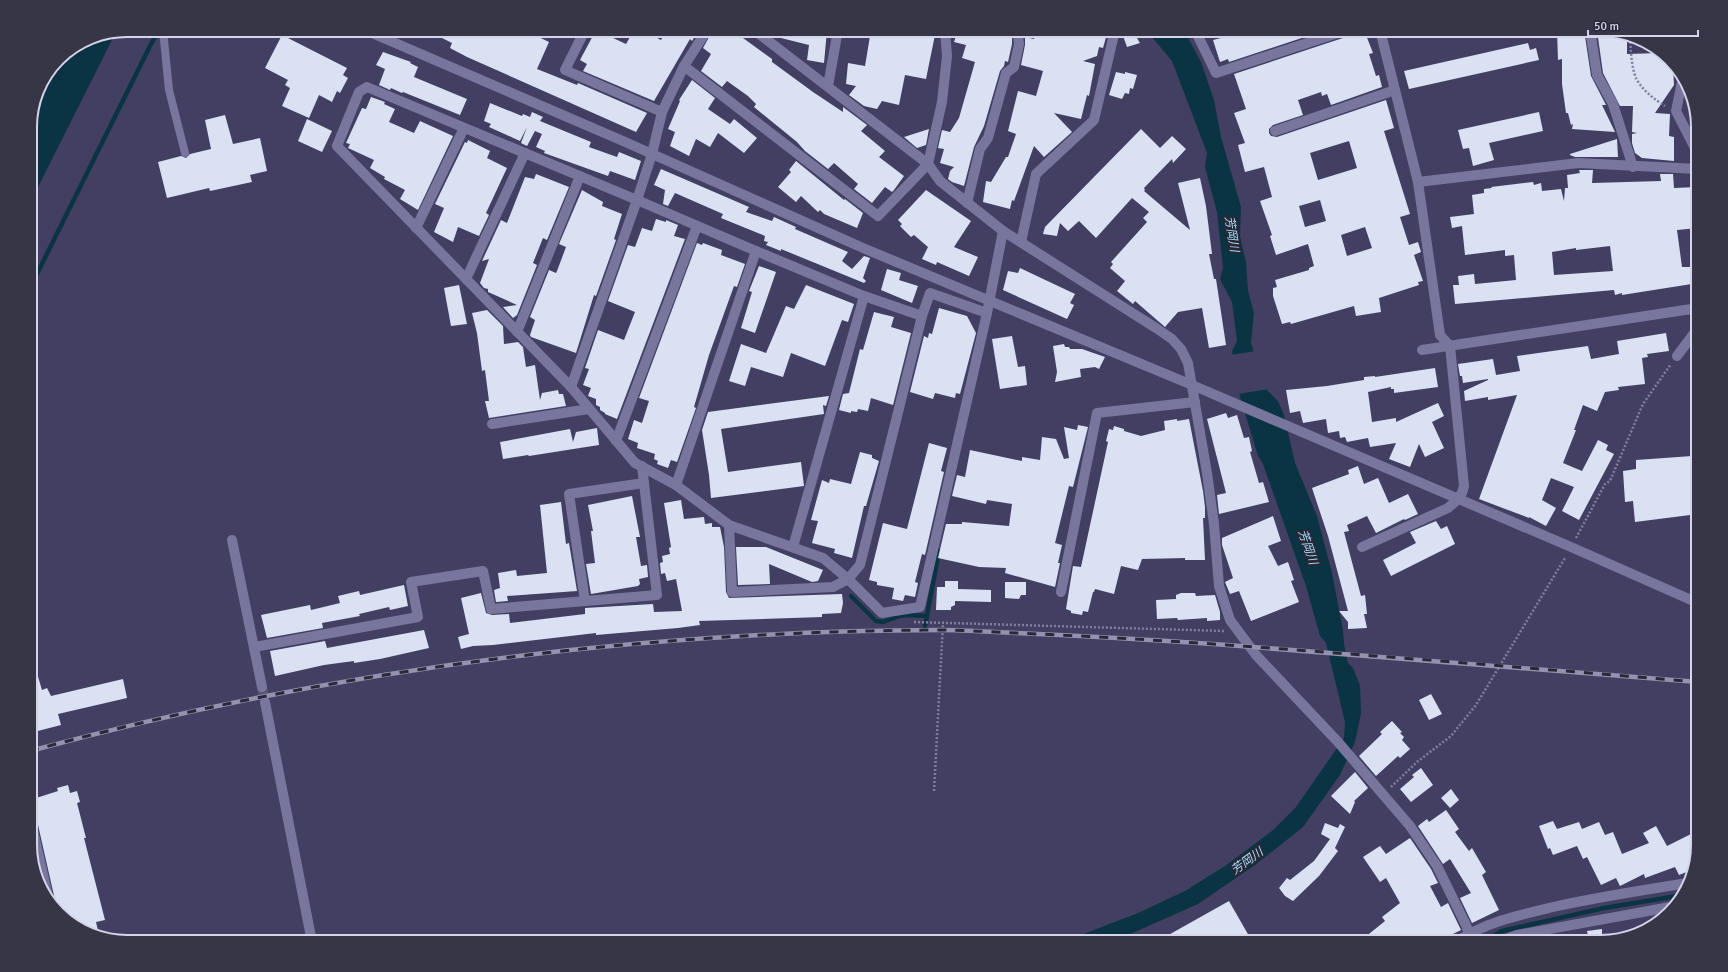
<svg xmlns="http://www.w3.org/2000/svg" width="1728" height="972" viewBox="0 0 1728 972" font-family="Signika,'Noto Sans JP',sans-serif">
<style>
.water{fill:#0a3443}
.pier{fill:#423f63}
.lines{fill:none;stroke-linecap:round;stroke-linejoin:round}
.stream{stroke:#0a3443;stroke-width:4.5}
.building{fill:#d9e1f3;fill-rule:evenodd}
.minor-tunnel{stroke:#585577;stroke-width:10;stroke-dasharray:10 5;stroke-linecap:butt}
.path{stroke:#817f9d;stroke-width:2.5;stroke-dasharray:2 2;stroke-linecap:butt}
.service{stroke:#79769e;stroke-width:8}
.pedestrian{stroke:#79769e;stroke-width:10}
.minor{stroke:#79769e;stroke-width:10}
.tertiary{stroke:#79769e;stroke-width:10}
.rail-casing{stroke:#9492ae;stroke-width:4.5}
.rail{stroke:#292839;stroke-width:3;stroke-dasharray:9;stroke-linecap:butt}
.labels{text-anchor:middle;stroke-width:4;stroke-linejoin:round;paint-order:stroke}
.water-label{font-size:12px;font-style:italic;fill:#a7dcf4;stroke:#292839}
.rim{fill:none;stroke:#d5d4ea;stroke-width:2}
</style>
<rect width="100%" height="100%" fill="#423f63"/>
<g class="water">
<path d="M1146,30H1184L1201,62L1214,100L1221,137L1241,207L1240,237L1246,262L1248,291L1254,313L1251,342L1262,385L1278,401L1284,415L1295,463L1317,516L1332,573L1343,630L1344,644L1348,663L1353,668L1360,685L1361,713L1355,742L1340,775L1303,827L1255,865L1198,904L1126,936L1110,942H1063L1138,913L1185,891L1225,866L1272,831L1296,807L1344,738L1345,722L1326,643L1320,636L1306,586L1263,464L1258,456L1240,397L1232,351L1237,341L1232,302L1220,279L1223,268L1217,212L1205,167L1207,153L1172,61Z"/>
<path d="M116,32L30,203V121L37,90L59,58L90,37Z"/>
</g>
<path class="pier" d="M1256,351L1264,384L1269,389L1238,394L1230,355Z"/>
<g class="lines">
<g class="stream">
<path d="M30,288L150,46L159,30"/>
<path d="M851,596L876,621L883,622L899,616L908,615L927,616"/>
<path d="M925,626L939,551"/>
<path d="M1483,942L1502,931L1604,908L1684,895"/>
</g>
</g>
<g class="building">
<path d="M426,30H524L549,42L537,69L577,85L578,83L647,113L636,132L467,57L450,48L452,43Z"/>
<path d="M596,30L626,44L634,30H642L661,40L667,30H699L692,41L690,39L654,101L583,71L587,64L580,60Z"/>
<path d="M713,30H732L772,59V62L813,92L843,112V107L867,125L861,131L885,151L879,157L904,176L894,190L892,192L885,187L872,203L854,189L858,184L834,163L828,169L805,151L797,142L754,107L756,104L748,96L727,81L722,87L701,71L711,54L703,48Z"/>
<path d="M766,30H827L824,63L807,60L809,45L773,36Z"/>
<path d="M871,30H936L926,79L905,75L899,105L882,101L877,109L864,106L849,95L856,86L846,84L848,63L865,66Z"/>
<path d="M958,30H1008V32L1012,33V44L1008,62L1005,61L1004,66L1000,71L984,126L974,147L964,186L952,182L948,179L950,171L954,167L940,163L944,149L938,148L942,130L950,132L959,118L975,62L962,58L966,45L954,42Z"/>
<path d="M1036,30H1108L1103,48L1099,47L1097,56L1083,61L1095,64L1089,96L1087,95L1081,119L1054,113L1072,132L1044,157L1034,146L1014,201L1012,200L1010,209L983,202L986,181L991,182L1006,157H1008L1016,134L1008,131L1018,91L1036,96L1043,71L1021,65L1025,45V37L1034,39Z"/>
<path d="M1121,30H1132L1140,43L1127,47Z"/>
<path d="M1253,30H1326L1229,62L1228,59L1220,62L1213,40Z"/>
<path d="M1353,30H1364L1373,53L1369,54L1376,76L1379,75L1382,87L1331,105L1327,94L1322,96L1321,92L1298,100L1303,115L1273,125L1269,129V133L1271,136L1277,137L1386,100L1394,128L1384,131L1410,214L1400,217L1409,245L1418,242L1421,252L1414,255L1423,281L1418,282L1419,285L1379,298L1381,312L1356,316L1354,306L1291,324L1290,322L1282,324L1273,296V288L1277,287L1275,280L1309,270V268L1314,266L1308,244L1276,255L1270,236L1272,235L1260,201L1272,197L1264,167L1245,172L1238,145L1245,143L1234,113L1246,109L1234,74L1349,36L1352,34ZM1349,141L1357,168L1318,180L1310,153ZM1320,200L1326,221L1305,227L1299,206ZM1365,227L1372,248L1347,256L1341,235Z"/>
<path d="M1557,30H1584L1591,76L1606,105H1602L1615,132L1572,129L1573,124L1571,125L1568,113H1566L1562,84V59L1558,60Z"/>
<path d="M1597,30L1627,37V54L1660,53L1673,67L1674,85L1655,113L1670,114L1669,136L1674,137V161L1642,158L1635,153L1632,143V134L1637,133L1632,132L1633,106H1620L1603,73Z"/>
<path d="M282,35L347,68L343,75L348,78L340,93L337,91L332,102L319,95L309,118L282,106L290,88L285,85L288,80L265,68Z"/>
<path d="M1528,43L1530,50L1536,48L1539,60L1409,89L1404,71Z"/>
<path d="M383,52L411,62L410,63L418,67L414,77L467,99L460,115L403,92L402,93L391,88L390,90L379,85L385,69L376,65Z"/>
<path d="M1116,72L1125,74V72L1137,75L1133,89L1130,88L1129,94L1125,93L1122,99L1109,95Z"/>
<path d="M692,80L715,98L708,109L730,124L734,119L757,138L744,153L718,133L710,147L696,139L689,156L670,146L675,132L668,129L680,101L679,100Z"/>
<path d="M371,97L385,102L384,104L395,109L389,122L414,133L420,121L453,136L418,210L400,199L405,190L384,179L385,177L370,168L374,160L348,148L350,144L346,143L362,108L366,109Z"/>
<path d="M490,103L522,116L523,114L530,117L532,112L543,117L540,121L591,142L589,147L617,157L619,152L641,161L635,180L610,171L608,176L544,153L545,151L536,147L542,134L535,131L527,146L521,143L527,127L520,141L489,127L491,124L484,121Z"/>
<path d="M1539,112L1543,131L1489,143L1494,160L1473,166L1469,148L1463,149L1458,130Z"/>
<path d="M225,115L233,144L260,138L267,171L250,175L252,182L210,191L209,188L167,198L158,162L181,156L186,158L190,154L211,149L205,120Z"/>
<path d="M307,119L332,131L322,152L298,141Z"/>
<path d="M929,129L926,145L917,148L904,137Z"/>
<path d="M1141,129L1160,148L1172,136L1186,149L1173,163L1172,159L1144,188L1145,190L1144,191L1190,230L1178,183L1200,178L1206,206L1212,254H1209L1214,279H1216L1226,345L1209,348L1202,308L1178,312L1165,327L1135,301L1133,304L1117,291L1125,281L1110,268L1113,264L1111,262L1147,222L1143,218L1149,212L1132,198L1096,238L1079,221L1068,231L1060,223L1057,236L1043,234L1045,227Z"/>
<path d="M1617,139L1618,157H1575L1570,155V154Z"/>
<path d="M468,140L490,151L487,158L507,168L486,213L489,215L479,236L458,227L453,242L434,232L444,208L435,204L465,142L467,143Z"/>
<path d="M796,161L844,200L845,199L863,213L857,228L824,214L820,210L818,212L801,196L796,202L778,187L791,172L789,170Z"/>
<path d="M661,169L749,207L746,212L772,221L774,217L796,227L795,229L848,252L842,261L852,269L864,256L870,258L863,278L866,281L864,283L781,249V251L766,245L768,242L764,241L765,236L721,218L723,214L675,193L668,206L663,204L665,190L654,185Z"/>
<path d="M1579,170H1593L1592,183L1661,181L1660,174H1673L1674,188L1698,187V228L1677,230L1682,267H1695V270L1698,269V283L1622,295V293L1615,295L1614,290L1455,304L1453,285H1459L1458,276L1474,274L1475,284L1516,280L1514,255L1505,256V250L1465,255L1462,226L1452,228L1450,217L1474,214L1472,195L1484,193V189L1492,188L1491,187L1533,182L1534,185L1541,183L1542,191L1561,189L1564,201L1565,188H1568L1567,175L1580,173ZM1610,246L1613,271L1554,275L1552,252L1576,248V250Z"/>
<path d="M536,174L569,187L547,240L543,238L533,263L537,265L517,315L513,318L503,307L517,305L488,292V289L484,288L480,283L489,259L482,261L501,220L507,223L525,177L534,179Z"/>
<path d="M582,190L603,202L602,206L622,214L614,239L616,240L596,296L594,295L576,353L531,337L530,335L535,320L530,317L549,270L556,273L557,271L566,247L559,244Z"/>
<path d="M926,190L971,221L954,247L978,257L969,276L937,262L936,265L922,259L928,247L914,235L911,237L900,226L902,224L898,220Z"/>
<path d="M656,219L666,222V220L678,225L674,236L685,239L617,419L605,414V413L600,410V407L596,405V399L588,396L591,388L583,385L589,369L585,368L598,330L624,340L635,312L608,301L628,245L635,247L642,228L652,231Z"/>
<path d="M697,243L702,245L703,243L722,250L721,255L745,264L737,287L734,286L709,355L694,407L696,408L677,462L671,460L668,468L657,464L658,461L654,459L655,454L637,448L638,443L628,439L634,420L642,423L649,401L639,398Z"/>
<path d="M759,266L776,272L755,333L741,328L752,292L749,291Z"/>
<path d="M1020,268L1075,294L1070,303L1074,305L1067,319L1003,290L1008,271L1018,273Z"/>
<path d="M887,269L901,273L899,280L918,286L912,303L881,290Z"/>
<path d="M459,285L467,324L451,326L444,288Z"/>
<path d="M806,285L854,304L848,322L842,320L825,366L791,353L783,377L751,367L745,386L729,381L741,344L766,353L786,306L794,309Z"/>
<path d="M939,308L967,316L976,333L960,394L956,393L955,398L935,393L933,399L910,392L924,336L928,338L929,333L932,334Z"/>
<path d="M487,310L503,326L504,344L518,342L523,347L526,367L535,365L540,400L542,393L558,390L559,394H563L566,406L489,418L485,401H489L485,370L482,371L477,333L472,313Z"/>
<path d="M874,312L894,317L891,327L911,333L893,405L871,398L868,411L858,409L857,412L851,411V413L839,410L843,394L849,393L860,349L863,350Z"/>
<path d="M1666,333L1669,351L1647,354L1648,357L1642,358L1645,384L1618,387L1619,390L1605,392L1597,411L1583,405L1574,430H1576L1563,463L1582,471L1598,440L1608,445L1606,450L1614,454L1579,520L1562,511L1574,487L1551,478L1542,500L1556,508L1546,526L1529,517V518L1479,499L1517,395L1488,400V397L1465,401L1464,391L1488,380V379L1463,383L1462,376H1460L1458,364L1493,359L1496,375L1520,371L1517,356L1588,346L1591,359L1619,354L1617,341Z"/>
<path d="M1012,336L1018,367L1025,366L1027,385L1000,389L992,339Z"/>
<path d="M1064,344L1065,347H1069L1070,349H1082L1105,357L1099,369L1095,367L1080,369L1081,377L1055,382L1057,372L1053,346Z"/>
<path d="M1435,368L1438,387L1394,393V389H1391V387L1368,392L1372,422L1396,418V422L1438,403L1444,416L1432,422L1444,448L1425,457L1419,444L1410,467L1389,459L1396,443L1370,447L1368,438L1347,442L1345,437L1340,438L1339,431L1328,433L1326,419L1303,423L1300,411L1290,413L1286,390L1327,386L1364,380V377L1375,376V377Z"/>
<path d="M829,396L826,406L823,405L824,414L721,429L728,472L801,462L804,486L711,498L709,475L702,430L708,412Z"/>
<path d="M1226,413L1228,418L1237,415L1244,438L1249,437L1252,451L1250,452L1259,483L1263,482L1269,502L1219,514L1217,495L1226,493L1207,419Z"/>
<path d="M1177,419V421L1189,419L1203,491L1205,507V518H1203L1205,560H1185V558L1142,559L1138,570L1121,566L1114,594L1095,589L1094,592H1093L1088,612L1083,611L1082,615L1071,613V611L1066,609L1073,566L1081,567L1108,442L1106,441L1109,429L1113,430L1114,426L1124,429V431L1141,436L1165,430L1164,421Z"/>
<path d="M1078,425L1088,427L1073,487L1069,486L1055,543L1062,545L1058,563H1060L1055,587L1005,573L1006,568L979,567L938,558L946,524H962V522L1009,526L1012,504L987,500L986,504L952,496L957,475L965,477L970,450L1022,461V457L1040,460L1042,437L1056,439L1064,459L1069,458L1064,427L1077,430Z"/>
<path d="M597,428L599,445L529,456L528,455L503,459L500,442L570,429L573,442L576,432Z"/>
<path d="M929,443L947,448L941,471L944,472L925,555L922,554L915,582L918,583L915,597L905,595L903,601L892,599L894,588L877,585V582L869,580L883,523L907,529Z"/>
<path d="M860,452L872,455V458L879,461L866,506H864L852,558L834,553L835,549L812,543L818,521L811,520L822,480L829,483L830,479L851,484Z"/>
<path d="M1692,456L1694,486L1698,485V514L1635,522L1633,501L1625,502L1623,471L1636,469V460Z"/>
<path d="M1358,466L1364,484L1378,478L1389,503L1408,494L1418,514L1405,520L1404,519L1376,533L1367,516L1347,525L1349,531L1344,532L1361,596L1365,595L1367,614H1364L1367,628L1348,629V622L1339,611H1348L1328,536L1312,488L1349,474L1348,470Z"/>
<path d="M632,496L640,537H636L641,566L647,565L648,577L639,579L640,584L638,586L591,594L586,564L595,563L591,531H593L588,505Z"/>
<path d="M681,500L684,519L704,517L705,524L712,523V527H720L724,547L726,592L729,598L842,594L843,603L841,613L822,614V617L699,621L700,625L678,628L596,635V633L493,645L473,646L461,649L458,637L469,634L461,598L481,593L486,613L492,615L509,614L510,623L585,614V608L653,604L654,612L682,611L676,579L667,581L665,573L661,574L660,563L663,562L662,556L670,554L669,548L671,547L664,503Z"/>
<path d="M561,502L566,544L569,543L577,591L507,596L508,601L496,602L494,590L500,588L498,573L516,570L517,576L547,573L540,505Z"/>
<path d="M1273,516L1281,541L1268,546L1278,566L1288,562L1294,580L1291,581L1299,602L1251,621L1239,591L1230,594L1225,582L1233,578L1222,545V538Z"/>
<path d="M1436,521L1441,529L1447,526L1455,544L1391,576L1383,560L1416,543L1410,532Z"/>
<path d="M736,547H766L823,570L818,581L812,582L769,564L770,584L738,585Z"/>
<path d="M945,581H958V589L991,590V602L955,601V605L951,607V610H936L937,587H945Z"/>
<path d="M1005,582H1026V595H1021L1019,599L1005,598Z"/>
<path d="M404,585L408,606L390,610L389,607L359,614L360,616L322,623L323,628L267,638L261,615L310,605L311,610L340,603L338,596L359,591L360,595Z"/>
<path d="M1181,593H1195L1196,596L1215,595L1220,612V620L1207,621V618L1178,620L1177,618L1157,619L1156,600L1176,599V595Z"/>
<path d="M424,630L429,648L380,659L354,663V661L324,665L275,676L270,651L325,641L327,648Z"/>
<path d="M33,660L42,690L47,688L51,696L123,679L127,698L58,714L61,725L30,733V661Z"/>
<path d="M1431,694L1442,714L1429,720L1419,700Z"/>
<path d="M1392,721L1402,732L1400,733L1404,737L1402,740L1410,749L1400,758L1398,756L1376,776L1359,756L1382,734L1380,732Z"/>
<path d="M1421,768L1433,785L1411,802L1400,789L1414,777L1412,775Z"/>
<path d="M1355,772L1368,788L1354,801L1355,802L1350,814L1331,796Z"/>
<path d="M68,785L70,793L77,791L80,802L77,803L86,838H84L105,920L96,922L99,935L79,929L53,906L55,900L36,816L34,812L30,811V803H34L33,799L58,791L57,788Z"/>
<path d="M1451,789L1459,800L1450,808L1441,798Z"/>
<path d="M1446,810L1459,829L1455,832L1469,851L1472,848L1486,872L1482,875L1499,910L1472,923L1460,898L1471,893L1450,859L1443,864L1418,826L1427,819L1429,822Z"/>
<path d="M1553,821L1557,829L1579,822L1582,829L1599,822L1605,835L1613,832L1622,854L1649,843L1643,833L1656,826L1667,846L1693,833L1694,835L1698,834V845L1692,870L1679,875L1675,867L1645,878L1644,874L1620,886L1616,878L1601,885L1587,857L1583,859L1577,846L1553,855L1550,848L1548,849L1539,826Z"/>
<path d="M1325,823L1338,828L1340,824L1345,827L1335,848L1338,851L1319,876L1293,901L1285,896L1279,888L1287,878L1290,880L1314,861L1330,839L1321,834Z"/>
<path d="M1410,838L1431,869L1438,883L1430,886L1441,907L1448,903L1461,930L1437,942H1359L1385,921L1382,917L1400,903L1386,878L1380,882L1363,857L1380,846L1386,854Z"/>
<path d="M1229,901L1249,936L1238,942H1156Z"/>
<path d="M1602,929V942H1589L1587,931Z"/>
</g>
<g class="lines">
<path class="minor-tunnel" d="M262,687L265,702"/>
<g class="path">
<path d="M1630,38C1631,50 1631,66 1636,78C1641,89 1655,100 1665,106"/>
<path d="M1576,538L1605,484L1610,481L1643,404L1671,364"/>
<path d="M914,622L1225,631"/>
<path d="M1391,787L1417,762L1451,736L1476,705L1565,558"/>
<path d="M934,791L943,623"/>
</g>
<path class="service" d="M163,30L169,90L185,153"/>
<path class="pedestrian" d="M365,30L623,141L863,248L1192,385L1571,547L1698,603"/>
<g class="minor">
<path d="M585,30L565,70L662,112"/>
<path d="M754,30L928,164L940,181L1003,231L1156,328L1172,339L1181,349L1188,363L1207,473L1214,524L1219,586L1230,620L1256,655L1338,742L1410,826L1437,866L1466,925L1472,942"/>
<path d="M1195,30L1216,73L1347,30"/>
<path d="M1380,30L1418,182L1440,335"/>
<path d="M1590,30L1597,75L1613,104L1633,167"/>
<path d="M1198,35L1213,30"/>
<path d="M684,66L878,216L928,164L942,102L947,56L945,30"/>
<path d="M1683,77L1676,111L1698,154"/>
<path d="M828,86L838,30"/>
<path d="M367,87L637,200L756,251L676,485L635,463L571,387L337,146L359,92Z"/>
<path d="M1275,131L1395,90"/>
<path d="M1418,182L1578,163L1698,169"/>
<path d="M967,203L980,149L988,138L1006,73L1014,67L1019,44L1018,36L1020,30"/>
<path d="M416,228L464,128"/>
<path d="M1021,242L1036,174L1094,120L1115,30"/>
<path d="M756,251L864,296L922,316L930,293L987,313"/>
<path d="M466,279L525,153"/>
<path d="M517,332L580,176"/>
<path d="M1677,356L1698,328"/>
<path d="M571,387L637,200L652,154L662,112L684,66L707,30"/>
<path d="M492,424L589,409"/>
<path d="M616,441L697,226"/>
<path d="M676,485L729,525L823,558L848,579L882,613L920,607L987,313L1003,231"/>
<path d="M729,525L732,592L833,587L848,579L860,565L922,316"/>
<path d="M232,540L262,687"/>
<path d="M793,547L864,296"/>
<path d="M1362,547L1448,508C1456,501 1462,497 1464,486L1450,346"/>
<path d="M1061,592L1097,413L1195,402"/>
<path d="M585,601L569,494L644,483"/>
<path d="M254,647L418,617L411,582L483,571L491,609L657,595L642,466"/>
<path d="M265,702L312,942"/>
<path d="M30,817L49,901"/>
<path d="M1456,942C1486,922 1519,915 1553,907C1598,897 1643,890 1688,883"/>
<path d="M1498,942L1517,935L1670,907"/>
</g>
<g class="tertiary">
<path d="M1440,335L1450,346"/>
<path d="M1422,350L1698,308"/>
</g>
<g class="rail-casing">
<path id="rail" d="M30,751C326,671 633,631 940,630C965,630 991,632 1016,633C1086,636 1156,640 1227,645C1384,656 1541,669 1698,682"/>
</g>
<use href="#rail" class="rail"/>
</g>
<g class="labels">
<g class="water-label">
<text transform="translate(1232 234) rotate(81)" y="4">芳岡川</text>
<text transform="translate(1308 547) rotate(71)" y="4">芳岡川</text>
<text transform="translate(1247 861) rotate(-36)" y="4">芳岡川</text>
</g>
</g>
<path d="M0 0H1728V972H0ZM127 37H1601A90 90 0 0 1 1691 127V845A90 90 0 0 1 1601 935H127A90 90 0 0 1 37 845V127A90 90 0 0 1 127 37Z" fill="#373647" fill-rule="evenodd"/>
<path class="rim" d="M127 37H1601A90 90 0 0 1 1691 127V845A90 90 0 0 1 1601 935H127A90 90 0 0 1 37 845V127A90 90 0 0 1 127 37Z"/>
<path d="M1588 30v6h110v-6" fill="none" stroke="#d5d4ea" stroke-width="2"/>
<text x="1594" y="30" font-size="12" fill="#d5d4ea" stroke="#292839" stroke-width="3" paint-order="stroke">50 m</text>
</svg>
